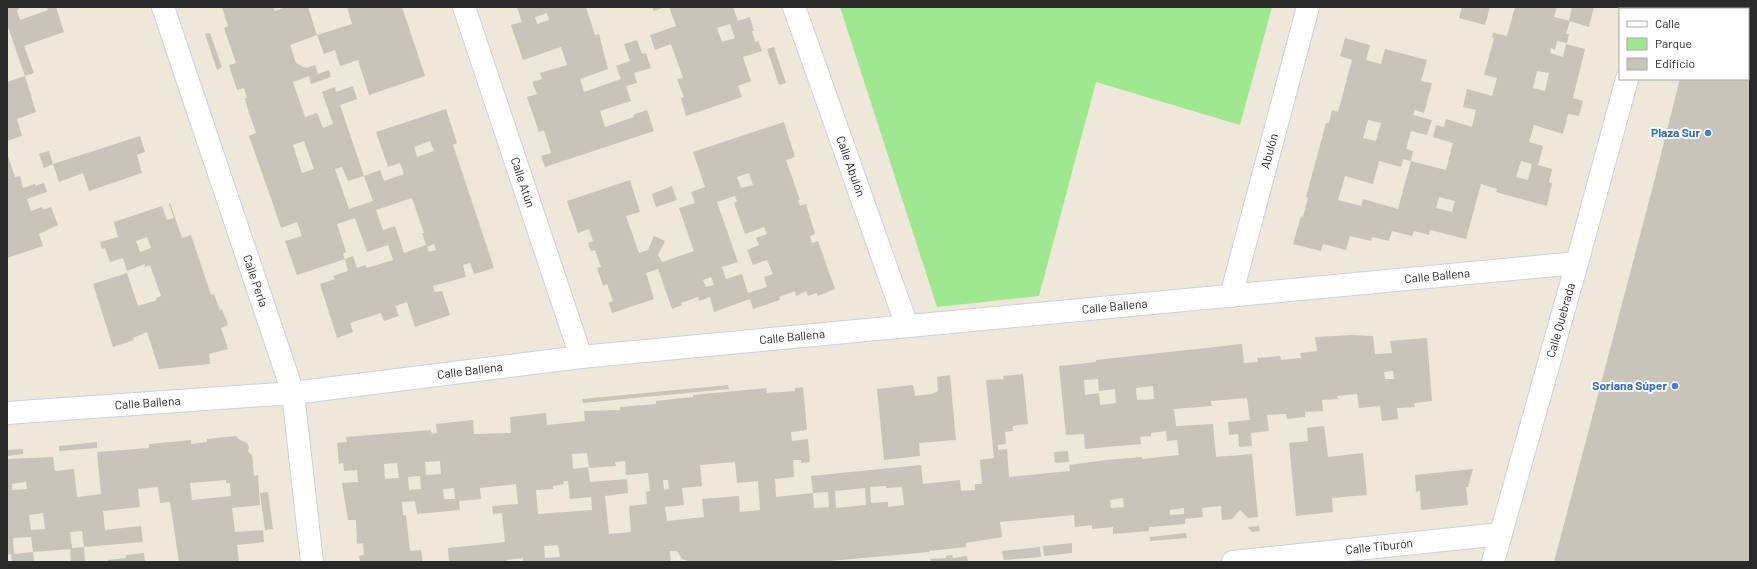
<svg xmlns="http://www.w3.org/2000/svg" width="1757" height="569" viewBox="0 0 1757 569" font-family="Barlow,sans-serif">
<style>
.green{fill:#9fe890}
.building{fill:#c8c4b9;fill-rule:evenodd}
.lines{fill:none;stroke-linecap:round;stroke-linejoin:round}
.street-casing{stroke:#cecfe3;stroke-width:24}
.street{stroke:#fff;stroke-width:22}
.shop-dot{fill:#3f7fe0;stroke:#fff;stroke-width:1.5}
.labels{text-anchor:middle;stroke-width:4;stroke-linejoin:round;paint-order:stroke}
.shop-label{font-size:12px;font-weight:bold;fill:#366cbe;stroke:#fff;text-anchor:end}
.street-label{font-size:12px;fill:#292929;stroke:#fff}
</style>
<rect width="100%" height="100%" fill="#ede8d9"/>
<path class="green" d="M840,7H1272L1240,125L1096,82L1039,296L937,307Z"/>
<g class="building">
<path d="M7,7H20L17,11L20,20L48,10L47,7H56L64,32L24,46L34,73L25,76L7,24Z"/>
<path d="M222,7H273L275,11L286,7H308L317,35L290,45L296,63L306,68L315,65L318,74L329,70L331,77L311,84L309,76L293,82L305,117L317,113L323,128L333,124L322,92L335,87L336,92L353,86L357,99L340,105L364,176L348,181L342,167L335,169L349,209L373,201L364,176L380,170L384,181L404,174L400,163L388,167L376,132L446,109L457,143L453,145L494,268L474,274L470,263L463,265L466,277L433,286L435,292L442,291L450,315L415,327L407,302L395,306L399,316L384,321L381,313L350,323L353,332L337,338L320,284L335,279L333,276L348,271L345,259L353,256L357,268L365,265L367,268L393,260L388,245L367,252L355,218L337,224L346,252L343,254L345,259L297,275L285,241L302,236L297,222L281,228L274,207L249,136L256,133L248,110L245,98H247L244,88L237,90L229,65L236,63L224,28L228,26ZM304,141L314,169L302,173L293,145ZM430,141L434,151L417,157L414,147ZM412,198L424,233H422L426,245L404,253L395,226L383,230L376,210ZM434,244L436,250L429,252L427,247Z"/>
<path d="M347,7H402L425,76L369,95L358,60L340,66L335,50L324,54L317,35L352,24Z"/>
<path d="M517,7H586L595,35L599,34L608,69L580,79L584,92L621,79L616,66L630,61L624,44L637,40L642,54L646,53L651,68L634,73L637,83L626,86L631,101L600,111L605,127L634,117L633,115L647,110L654,131L545,167L541,156L551,153L544,130L539,132L527,97L537,94L532,82L542,79L540,73L567,65L561,47L523,60L511,25L522,22ZM547,13L549,20L537,24L535,17Z"/>
<path d="M652,7H665L654,11Z"/>
<path d="M669,7H733L738,21L750,17L754,31H752L755,42L758,41L762,51L743,57L751,81L738,86L742,97L686,116L681,98L684,97L677,79L683,78L671,44L655,50L650,35L676,26ZM730,24L735,38L722,42L717,28Z"/>
<path d="M1462,7H1490L1485,25L1459,18Z"/>
<path d="M1515,7H1557L1554,17L1570,21L1566,34H1569L1567,43L1557,41L1555,50L1551,48L1550,53L1563,57L1566,44L1585,49L1573,98L1583,101L1579,116L1568,114L1563,134L1534,125L1529,142L1543,146L1538,165L1552,169L1549,182L1552,183L1547,206L1496,192L1497,189L1481,184L1466,239L1430,230L1429,235L1414,231L1412,236L1392,231L1389,241L1372,237L1371,241L1350,236L1346,250L1323,244L1321,251L1293,244L1301,216L1303,217L1308,198L1306,197L1326,123H1329L1332,110L1338,112L1352,60L1340,56L1345,38L1370,45L1366,60L1381,64L1385,49L1427,60L1421,81L1432,83L1424,113L1415,110L1413,115L1432,120L1427,135L1411,131L1406,149L1413,151L1411,161L1403,159L1401,167L1379,161L1373,184L1345,176L1338,200L1361,206L1363,199L1398,209L1411,161L1446,170L1453,143L1433,137L1436,125L1444,127L1446,119L1472,127L1476,110L1463,107L1467,89L1492,96L1497,78L1484,75L1494,38L1492,37L1493,33L1507,36ZM1537,71L1549,73L1545,91L1533,88ZM1368,120L1381,123L1376,141L1363,138ZM1521,161L1532,164L1528,180L1516,177ZM1439,197L1455,201L1452,212L1436,208Z"/>
<path d="M1572,7H1594L1589,27L1569,21Z"/>
<path d="M1698,7H1750V562H1554L1653,186L1680,79H1748V9H1697Z"/>
<path d="M210,33L222,67L217,70L205,34Z"/>
<path d="M774,47L786,83L779,85L767,49Z"/>
<path d="M25,76L36,112L17,119L22,136L7,141V82Z"/>
<path d="M784,122L795,157L786,160L800,200H798L800,206L806,204L815,234L810,236L812,243L818,241L835,289L818,296L817,293L808,296L806,291L796,296L795,291L779,297L780,300L753,309L750,299L714,312L710,297L699,301L698,297L681,303L682,305L672,309L658,269L646,273L654,299L612,313L609,303L613,301L607,284L603,286L597,268L601,267L595,250L591,251L588,243L593,241L589,229L578,233L567,201L630,180L640,212L626,216L639,253L648,250L654,236L665,241L658,255L662,262L694,251L679,208L695,203L691,192L705,187L693,152ZM749,173L753,185L741,188L737,177ZM735,196L737,201L734,203L745,234L764,227L767,234L756,238L759,245L747,250L753,265L767,260L773,274L764,277L767,287L748,293L742,274L726,279L722,267L738,262L717,202ZM711,277L714,285L706,287L703,280Z"/>
<path d="M140,136L145,152L137,155L142,173L89,191L83,173L59,182L53,164Z"/>
<path d="M49,151L53,164L44,168L39,154Z"/>
<path d="M7,153L15,177L20,176L23,188L35,184V186L44,183L47,192L27,199L31,211L42,207L43,210L51,207L58,225L39,234L43,246L7,258Z"/>
<path d="M672,186L677,200L656,207L652,194Z"/>
<path d="M170,203L182,238L191,235L211,295L214,294L220,310L222,309L228,325L221,328L228,349L209,354L210,364L159,369L147,332L133,338L134,340L113,347L93,284L127,273L138,306L154,301L157,300L156,298L161,296L150,265L145,267V264L127,271L123,258L110,262L105,248L102,249L100,242L118,237L114,222L162,206L167,220L174,218L169,204ZM147,237L151,248L140,252L136,241Z"/>
<path d="M1352,335L1373,336L1375,354L1392,353L1390,341L1427,338L1432,401L1414,403L1415,407L1397,408L1398,419L1382,421L1380,406L1359,408L1357,394L1337,396L1338,399L1322,400L1323,411L1305,412V417L1287,419L1286,414L1267,415L1269,431L1251,433L1252,446L1239,447L1238,434L1229,435L1228,422L1250,420L1247,398L1211,401L1212,406L1174,409L1176,426L1213,424L1216,457L1252,454L1258,517L1248,518L1240,510L1232,519L1222,520L1221,506L1202,508L1203,517L1185,519V524L1149,527V531L1113,534V527L1092,529V525L1075,527L1074,515L1000,522L1002,537L966,543V547L929,551V552L819,562H691L682,559L677,551H670L671,562H523V558L507,560V562H449L448,548L505,542L502,513L493,514L492,506L518,504L516,484L480,488L481,499L459,501L460,510L417,514L415,501L402,502L403,515H406L410,551L421,550L423,562H360L359,556L364,555L363,543L357,544L356,520H348L342,483L358,482L357,470L344,471L343,463L339,464L337,443L347,442L346,437L431,430L432,434L437,433L436,424L473,420L474,434L511,433L510,417L546,413L547,425L585,421L584,411L620,410V407L656,404V401L693,397V395L766,388L767,393L795,391V388L803,387L807,430L791,432L792,441L808,439L810,462L801,463V460H793L794,477L775,479L776,497L813,493L814,508L829,507L828,492L813,493L811,476L921,465L923,484L960,480L961,491L975,490V484H982L980,460L994,458L986,380L1004,379L1003,376L1023,374L1028,424L1013,426V431L1005,432L1006,444L998,445V450L1007,449L1009,477L1070,471L1069,465L1106,460L1142,457V459L1179,455L1177,440L1167,441L1166,431L1151,433V436L1140,437L1141,444L1085,449L1084,434L1066,435L1059,366L1096,362V360L1242,344L1244,363L1258,362L1257,358L1280,356L1281,360L1301,358L1300,353L1317,351L1315,337ZM1393,371L1394,379H1385L1384,372ZM1098,379L1099,391L1115,389L1116,403L1100,405L1099,393L1085,395L1084,380ZM1153,386L1154,399L1137,400L1136,388ZM587,453L589,468L616,466L615,462L625,461L626,475L648,473L650,491L646,492L647,504L629,506L631,532L609,534L605,496L628,493L627,479L590,482L588,467L573,469L572,454ZM440,461L441,474L426,475L425,462ZM735,462L737,483L758,481L760,510L740,512L739,496L702,499L704,517L667,521L665,507L684,505L682,488L702,486L700,465ZM397,463L399,478L385,479L384,464ZM420,476L421,489L409,490L408,477ZM663,480H668L669,489L664,490ZM563,481H568L570,499L591,497L592,510L538,514L536,490L553,489V486L564,484ZM886,486V488L902,487L904,505L888,507V502L871,503L870,487ZM454,488L455,499H444L443,489ZM865,488L866,505L836,508L835,491ZM1123,498L1124,507L1111,508L1110,500ZM1184,508V514L1170,515V510ZM558,545L560,557L545,558L544,546Z"/>
<path d="M950,375L956,440L919,443L920,456L884,460L877,389L913,385L915,396L932,394L938,391L937,377Z"/>
<path d="M728,385L729,389L583,403L582,399Z"/>
<path d="M1324,426L1328,457L1363,453L1367,495L1332,498L1333,512L1296,516L1289,443L1308,441L1307,428Z"/>
<path d="M236,436L240,440L247,443L249,447L248,452L252,455L254,476L258,475L260,505L232,508L235,532L263,530L264,542L237,545L239,562H179L170,502L160,503L158,487L138,489L140,507L103,511L105,530L141,526L143,542L84,547L82,531L70,532L72,548L84,547L85,562H71L70,549L33,552L31,537L13,538L14,554L33,552L34,562H12L11,554L7,555V459L53,457L55,471L74,469L77,497L101,494L97,452L149,448V444L191,440V444L207,442V439ZM226,480V483H230L231,496L192,500L190,483ZM26,482L27,489L12,490V484ZM43,513L45,529L31,530L29,515Z"/>
<path d="M97,442V448L59,451V446Z"/>
<path d="M23,449V454L7,456V450Z"/>
<path d="M1068,451L1069,462L1055,463L1054,452Z"/>
<path d="M1473,469L1468,487H1466L1468,505L1421,510L1420,491L1416,492L1415,475Z"/>
<path d="M268,492L273,529L265,530L260,493Z"/>
<path d="M1259,526L1260,531L1252,532L1248,527Z"/>
<path d="M1186,533L1187,538L1150,541V537Z"/>
<path d="M1072,543V553L1044,556L1043,546Z"/>
<path d="M1040,547L1041,557L1004,560L1002,551Z"/>
<path d="M144,553L145,562H108V560L126,558V555Z"/>
<path d="M952,555L953,558L967,556L968,562H931L930,559L946,558V556Z"/>
</g>
<g class="lines">
<g class="street-casing">
<g id="street">
<path id="s1" d="M163,7L293,393L312,562"/>
<path id="s2" d="M464,7L581,357"/>
<path id="s3" d="M794,7L907,326"/>
<path d="M1645,9L1646,7"/>
<path id="s4" d="M1231,296L1308,7"/>
<path id="s5" d="M7,413L293,393L581,357L1577,263"/>
<path id="s6" d="M1233,562L1501,534"/>
<path id="s7" d="M1493,562L1577,263L1627,79"/>
</g>
</g>
<use href="#street" class="street"/>
</g>
<g class="shop-dot">
<circle cx="1708" cy="133" r="4"/>
<circle cx="1675" cy="386" r="4"/>
</g>
<g class="labels">
<g class="shop-label">
<text x="1700" y="137">Plaza Sur</text>
<text x="1667" y="390">Soriana Súper</text>
</g>
<g class="street-label">
<text dy="4" stroke="none"><textPath href="#s4" startOffset="150">Abulón</textPath></text>
<text dy="4" stroke="none"><textPath href="#s3" startOffset="169">Calle Abulón</textPath></text>
<text dy="4" stroke="none"><textPath href="#s2" startOffset="185">Calle Atún</textPath></text>
<text dy="4" stroke="none"><textPath href="#s5" startOffset="1437">Calle Ballena</textPath></text>
<text dy="4" stroke="none"><textPath href="#s1" startOffset="289">Calle Perla</textPath></text>
<text dy="4" stroke="none"><textPath href="#s5" startOffset="1113">Calle Ballena</textPath></text>
<text dy="4" stroke="none"><textPath href="#s7" startOffset="251">Calle Quebrada</textPath></text>
<text dy="4" stroke="none"><textPath href="#s5" startOffset="789">Calle Ballena</textPath></text>
<text dy="4" stroke="none"><textPath href="#s5" startOffset="465">Calle Ballena</textPath></text>
<text dy="4" stroke="none"><textPath href="#s5" startOffset="141">Calle Ballena</textPath></text>
<text dy="4" stroke="none"><textPath href="#s6" startOffset="147">Calle Tiburón</textPath></text>
</g>
</g>
<rect width="1757" height="569" fill="none" stroke="#292929" stroke-width="16"/>
<rect x="1619" y="8" width="130" height="72" fill="#ffffff" stroke="#a9a9a9"/>
<rect x="1627" y="21" width="20" height="6" fill="#ffffff" stroke="#a9a9a9"/>
<text x="1655" y="28" font-size="12" fill="#292929">Calle</text>
<rect x="1627" y="38" width="20" height="12" fill="#9fe890" stroke="#a9a9a9"/>
<text x="1655" y="48" font-size="12" fill="#292929">Parque</text>
<rect x="1627" y="58" width="20" height="12" fill="#c8c4b9" stroke="#a9a9a9"/>
<text x="1655" y="68" font-size="12" fill="#292929">Edificio</text>
</svg>
